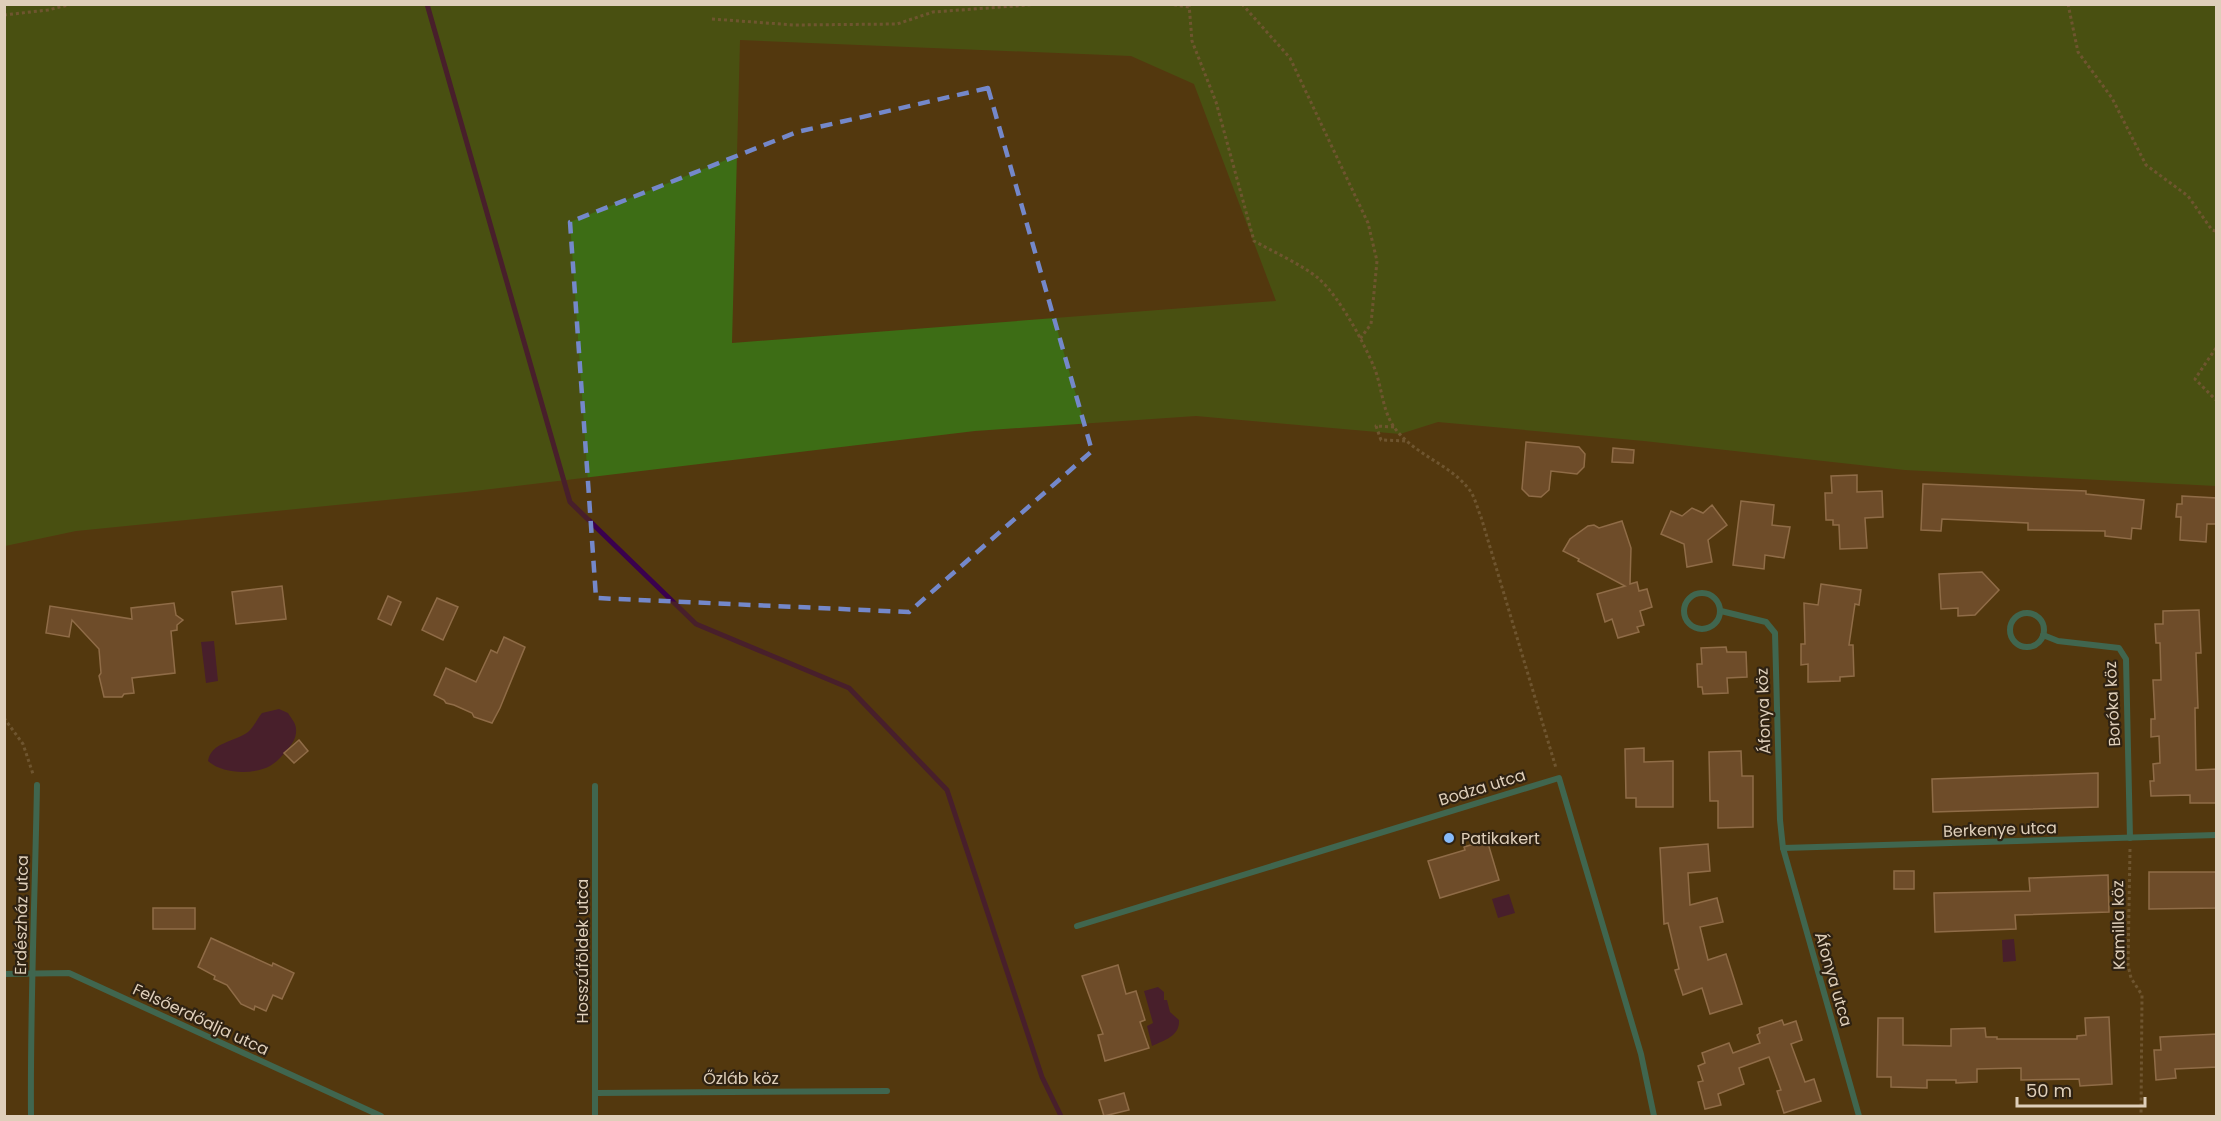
<svg xmlns="http://www.w3.org/2000/svg" width="2221" height="1121" viewBox="0 0 2221 1121" font-family="Poppins,sans-serif">
<style>
.green{fill:#3d6d15;fill-rule:evenodd}
.water{fill:#3a014e}
.lines{fill:none;stroke-linecap:round;stroke-linejoin:round}
.stream{stroke:#3a014e;stroke-width:5}
.building{fill:#8f654a;stroke:#d8aa8c;stroke-width:1.5}
.path{stroke:#907958;stroke-width:3;stroke-dasharray:3 3;stroke-linecap:butt}
.minor{stroke:#289d9d;stroke-width:6}
.marked{fill:none;stroke:#7488ca;stroke-width:4.5;stroke-dasharray:12 8;stroke-linejoin:round}
.poi-dot{fill:#87bbfb;stroke:#2f2212;stroke-width:2}
.labels{text-anchor:middle;stroke-width:4.5;stroke-linejoin:round;paint-order:stroke}
.street-label{font-size:16px;fill:#dfcfba;stroke:#2f2212}
.poi-label{font-size:16px;fill:#dfcfba;stroke:#2f2212;text-anchor:start}
</style>
<rect width="100%" height="100%" fill="#53380e"/>
<path class="green" d="M5,4L2216,5V486L1905,470L1644,441L1438,422L1400,434L1196,416L975,431L466,492L76,531L5,546ZM740,40L1131,56L1194,84L1276,301L732,343Z"/>
<g class="water">
<path d="M214,641L218,681L206,683L201,642Z"/>
<path d="M279,709L288,713C291,718 296,723 296,729C297,737 292,745 287,750C282,756 277,762 270,766C253,775 222,774 208,761C211,742 235,742 248,732C254,727 257,719 262,713Z"/>
<path d="M1509,894L1515,913L1498,918L1492,899Z"/>
<path d="M2014,939L2016,961L2003,962L2002,940Z"/>
<path d="M1158,987L1164,992V1000H1167L1170,1012L1179,1020C1180,1036 1165,1040 1152,1046L1147,1026L1153,1023L1144,991Z"/>
</g>
<g class="lines">
<path class="stream" d="M427,4L570,502L696,624L849,688L947,790L1042,1077L1061,1116"/>
</g>
<g class="building">
<path d="M1526,442L1579,447L1585,454L1584,467L1577,474L1551,471L1549,490L1541,497L1529,496L1522,489Z"/>
<path d="M1613,448L1634,450L1633,463L1612,462Z"/>
<path d="M1857,475V492L1882,491L1883,517L1865,518L1867,548L1840,549L1839,525H1833V520H1826L1825,493H1832L1831,476Z"/>
<path d="M1923,484L2086,491V494L2144,500L2141,529L2132,528L2131,539L2105,536V531L2028,530V523L1942,519L1941,531L1921,530Z"/>
<path d="M2182,496L2217,498V524H2207L2206,542L2180,540L2181,517H2176L2177,504H2182Z"/>
<path d="M1741,501L1774,505L1772,525L1790,527L1784,558L1765,555L1764,569L1733,565Z"/>
<path d="M1712,505L1727,525L1708,540L1712,562L1687,567L1684,544L1661,534L1671,511L1682,516L1692,508L1703,513Z"/>
<path d="M1622,521L1631,548L1630,584L1637,582L1639,591L1647,589L1652,607L1640,611L1644,625L1637,627L1639,632L1618,638L1612,619L1605,622L1597,594L1625,586L1578,561L1579,559L1563,551L1570,539L1588,526L1594,525L1599,528Z"/>
<path d="M1982,572L1999,590L1975,615L1958,616V608L1941,609L1939,574Z"/>
<path d="M1821,584L1861,590L1859,605L1855,604L1849,645H1853L1854,676L1840,677V681L1808,682V664L1801,665V644H1805L1804,603L1818,605Z"/>
<path d="M282,586L286,619L236,624L232,592Z"/>
<path d="M388,596L401,602L391,625L378,619Z"/>
<path d="M437,598L458,607L443,640L422,630Z"/>
<path d="M174,603L176,615L183,620L177,625V630L171,631L175,673L132,678L134,693L124,694L122,697H104L99,676L101,673L99,649L72,620L69,637L46,633L50,606L132,619L131,608Z"/>
<path d="M2199,610L2201,653H2196L2198,708H2195L2196,770L2217,769V803H2190V795L2151,796L2150,781H2154L2153,764L2160,763L2159,736L2151,737V719H2155L2153,680H2161L2160,643H2156L2155,624H2163V611Z"/>
<path d="M504,637L525,647L500,708L492,723L474,717L472,713L454,705L446,703L444,700L434,695L446,668L476,682L491,650L497,653Z"/>
<path d="M1726,647L1727,652H1746L1747,677L1727,678L1728,693L1703,694L1702,687H1698L1697,664H1702L1701,648Z"/>
<path d="M299,740L308,751L294,763L284,753Z"/>
<path d="M1644,748V762L1673,761V807H1636V798H1626L1625,749Z"/>
<path d="M1741,751L1742,776H1753V827L1718,828V801H1710L1709,752Z"/>
<path d="M2098,773V807L1933,812L1932,779Z"/>
<path d="M1487,840L1499,880L1440,898L1428,861L1465,850L1464,847Z"/>
<path d="M1708,844L1710,871L1688,873L1690,905L1717,898L1723,922L1700,927L1708,960L1726,954L1742,1004L1710,1014L1702,988L1683,995L1675,970L1679,969L1668,923L1664,924L1660,848Z"/>
<rect x="1894" y="871" width="20" height="18"/>
<path d="M2149,872H2217V908L2149,909Z"/>
<path d="M2108,875L2109,912L2015,915L2016,929L1935,932L1934,893L2030,891L2029,878Z"/>
<rect x="153" y="908" width="42" height="21"/>
<path d="M211,938L272,966L273,963L294,973L282,999L273,995L266,1011L255,1006L254,1010L241,1004L227,985L214,979L215,976L198,967Z"/>
<path d="M1118,965L1126,994L1136,991L1145,1020L1140,1022L1149,1048L1105,1061L1098,1035L1103,1034L1082,976Z"/>
<path d="M2109,1017L2112,1084L2080,1086L2079,1079L2021,1080V1068L1977,1069V1082L1956,1083V1080H1927V1088L1891,1087V1077H1877L1878,1018H1903V1045L1951,1046V1029L1985,1028L1986,1037H1997V1039H2077V1036L2086,1035L2085,1018Z"/>
<path d="M1782,1020L1784,1025L1796,1021L1802,1040L1791,1044L1805,1082L1814,1079L1821,1101L1784,1113L1777,1091L1781,1090L1769,1057L1739,1068L1744,1084L1718,1094L1721,1105L1705,1109L1698,1082L1703,1081L1698,1066L1705,1063L1702,1053L1729,1043L1733,1053L1760,1043L1757,1035L1760,1033L1759,1028Z"/>
<path d="M2217,1034V1067L2175,1069L2176,1078L2156,1080L2154,1050H2161L2160,1037Z"/>
<path d="M1124,1093L1129,1110L1104,1116L1099,1100Z"/>
</g>
<g class="lines">
<g class="path">
<path d="M1168,4L1189,7"/>
<path d="M1189,4L1192,41L1216,102L1254,241C1272,251 1304,266 1318,278C1339,296 1363,341 1374,367C1382,386 1382,410 1394,427C1414,455 1448,463 1468,488C1475,496 1477,508 1481,517L1556,768"/>
<path d="M1242,4L1290,58L1368,223L1377,261L1371,324L1360,339"/>
<path d="M2068,4L2078,52L2112,98L2146,165L2188,196L2212,230L2216,231"/>
<path d="M4,15L48,10L72,4"/>
<path d="M712,19L794,25L897,24L933,12L1042,4"/>
<path d="M2216,348L2195,379L2216,400"/>
<path d="M1394,427L1376,426L1381,440L1407,441"/>
<path d="M4,718L23,744L33,774"/>
<path d="M2130,849L2128,965L2131,978L2142,995L2141,1116"/>
</g>
<g class="minor">
<circle cx="1702" cy="611" r="18"/>
<path d="M1721,611L1766,622L1775,633L1780,820L1783,848L1859,1116"/>
<circle cx="2027" cy="630" r="17"/>
<path d="M2043,635L2058,641L2119,648L2126,659L2130,838"/>
<path d="M1783,848L2216,835"/>
<path d="M1077,926L1559,778L1641,1054L1654,1116"/>
<path d="M4,974L69,973L381,1116"/>
<path d="M596,1093L887,1091"/>
<path d="M31,1116C30,1006 35,895 37,785"/>
<path d="M595,1116V786"/>
</g>
</g>
<path d="M0 0H2221V1121H0ZM988,88L1092,451L909,612L596,598L570,222L797,132Z" fill="#53380e" fill-opacity=".55" fill-rule="evenodd"/>
<path class="marked" d="M988,88L1092,451L909,612L596,598L570,222L797,132Z"/>
<circle class="poi-dot" cx="1449" cy="838" r="6"/>
<g class="labels">
<g class="street-label">
<text transform="translate(2112 704) rotate(-93)" y="6">Boróka köz</text>
<text transform="translate(1763 711) rotate(-92)" y="6">Áfonya köz</text>
<text transform="translate(1482 787) rotate(-17)" y="6">Bodza utca</text>
<text transform="translate(2000 829) rotate(-2)" y="6">Berkenye utca</text>
<text transform="translate(21 915) rotate(-89)" y="6">Erdészház utca</text>
<text transform="translate(2118 925) rotate(-91)" y="6">Kamilla köz</text>
<text transform="translate(582 951) rotate(-90)" y="6">Hosszúföldek utca</text>
<text transform="translate(1834 979) rotate(74)" y="6">Áfonya utca</text>
<text transform="translate(201 1019) rotate(25)" y="6">Felsőerdőalja utca</text>
<text x="741" y="1084">Őzláb köz</text>
</g>
<g class="poi-label">
<text x="1461" y="844">Patikakert</text>
</g>
</g>
<rect width="2221" height="1121" fill="none" stroke="#dfcfba" stroke-width="12"/>
<path d="M2017 1097v9h128v-9" fill="none" stroke="#dfcfba" stroke-width="3"/>
<text x="2026" y="1097" font-size="18" fill="#dfcfba" stroke="#2f2212" stroke-width="4.5" paint-order="stroke">50 m</text>
</svg>
